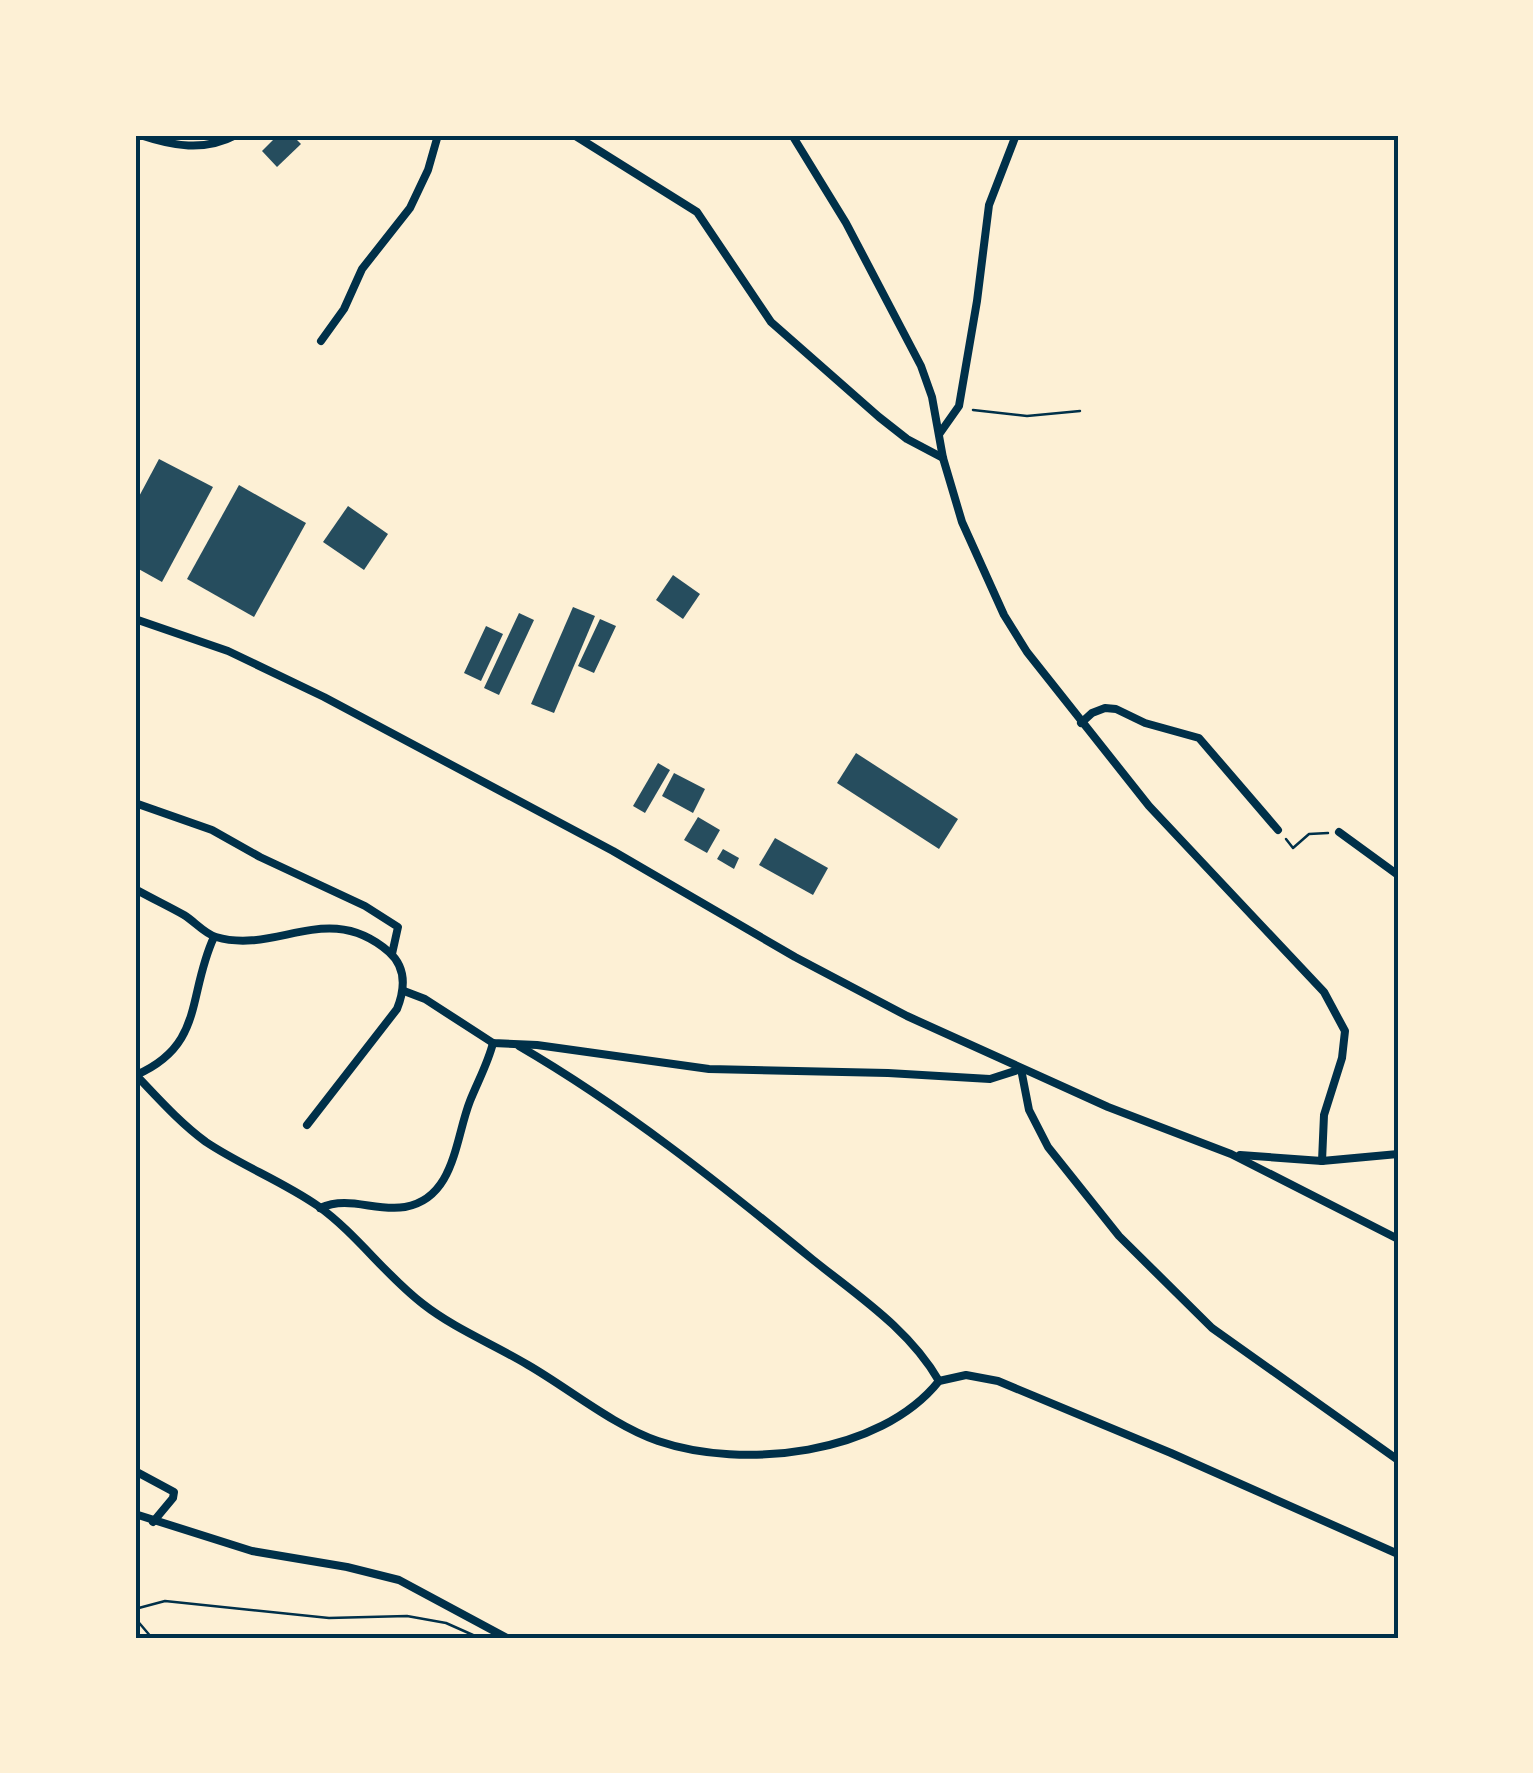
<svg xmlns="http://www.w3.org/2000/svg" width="1533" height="1773" viewBox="0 0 1533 1773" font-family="Figtree,sans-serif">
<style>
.building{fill:#264d5e}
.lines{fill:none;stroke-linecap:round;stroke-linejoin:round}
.path{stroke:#003049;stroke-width:2.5}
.minor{stroke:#003049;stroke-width:8}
.neatline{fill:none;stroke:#003049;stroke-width:4}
</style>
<rect width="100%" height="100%" fill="#fdf0d5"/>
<g class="building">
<path d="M278,135H292L301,144L277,167L262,151Z"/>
<path d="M159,459L213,487L162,582L135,567V504Z"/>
<path d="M239,485L306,523L254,617L187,579Z"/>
<path d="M348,506L388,534L364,570L323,542Z"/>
<path d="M673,575L700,594L683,619L656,600Z"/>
<path d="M573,607L595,616L554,713L531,704Z"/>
<path d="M519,613L534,620L499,695L484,688Z"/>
<path d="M600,619L616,626L594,673L578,666Z"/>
<path d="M486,626L503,634L481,681L464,673Z"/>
<path d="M856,753L958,819L939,849L837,783Z"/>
<path d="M658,763L670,770L645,813L633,806Z"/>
<path d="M674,773L705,789L693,813L662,796Z"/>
<path d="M698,817L720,830L707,853L684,840Z"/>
<path d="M775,838L828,868L813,895L759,865Z"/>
<path d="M723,849L739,858L734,869L717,859Z"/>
</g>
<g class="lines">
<g class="path">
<path d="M973,410L1027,416L1080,411"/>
<path d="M1286,839L1293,848L1309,834L1328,833"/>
<path d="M135,1609L165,1601L329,1618L407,1616L446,1623L473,1635"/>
<path d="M135,1618L152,1638"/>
</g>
<g class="minor">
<path d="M140,135C173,146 204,152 236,135"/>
<path d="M574,135L697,212L771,322L879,417L907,439L943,458"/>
<path d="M792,135L846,223L921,366L932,397L943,458L962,522L1004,615L1027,652L1149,806L1324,992L1345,1031L1342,1058L1324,1115L1322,1161"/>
<path d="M321,341L344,309L362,269L410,208L428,170L438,135"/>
<path d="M940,433L959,406L977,301L989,205L1016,135"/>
<path d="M135,619L228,651L324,697L613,851L795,957L907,1016L1108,1107L1231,1154L1398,1239"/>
<path d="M1081,723L1092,713L1105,708L1116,709L1145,723L1199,738L1278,830"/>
<path d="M135,803L212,830L260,857L365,906L398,927L392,954"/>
<path d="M1339,832L1398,875"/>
<path d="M135,889C151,898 168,906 184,915C194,921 205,934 216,937C277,955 328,899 389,952C407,968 405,989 397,1009L307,1125"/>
<path d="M404,991L425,999L493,1043L537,1045L709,1069L888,1073L990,1079L1021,1069"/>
<path d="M519,1046C624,1107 719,1183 812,1259C858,1296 909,1329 939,1381"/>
<path d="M1021,1069L1029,1110L1048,1147L1119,1236L1212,1328L1398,1460"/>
<path d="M135,1074C158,1098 179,1122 206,1142C242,1166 282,1181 318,1206C357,1234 385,1275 423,1304C455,1329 493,1344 528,1365C568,1388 614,1426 658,1441C743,1470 880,1455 939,1381L966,1375L998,1381L1171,1453L1398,1554"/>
<path d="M136,1075C205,1045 187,995 214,937"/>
<path d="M1240,1155L1322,1161L1398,1154"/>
<path d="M320,1208C349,1195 375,1212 405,1207C455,1198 455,1139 470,1101C478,1081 488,1063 493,1043"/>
<path d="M135,1471L174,1492L173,1498L153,1522"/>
<path d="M135,1514L252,1551L347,1567L399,1580L507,1638"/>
</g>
</g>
<rect width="1533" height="1773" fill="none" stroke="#fdf0d5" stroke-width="275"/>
<rect x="138" y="138" width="1258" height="1498" class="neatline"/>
</svg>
